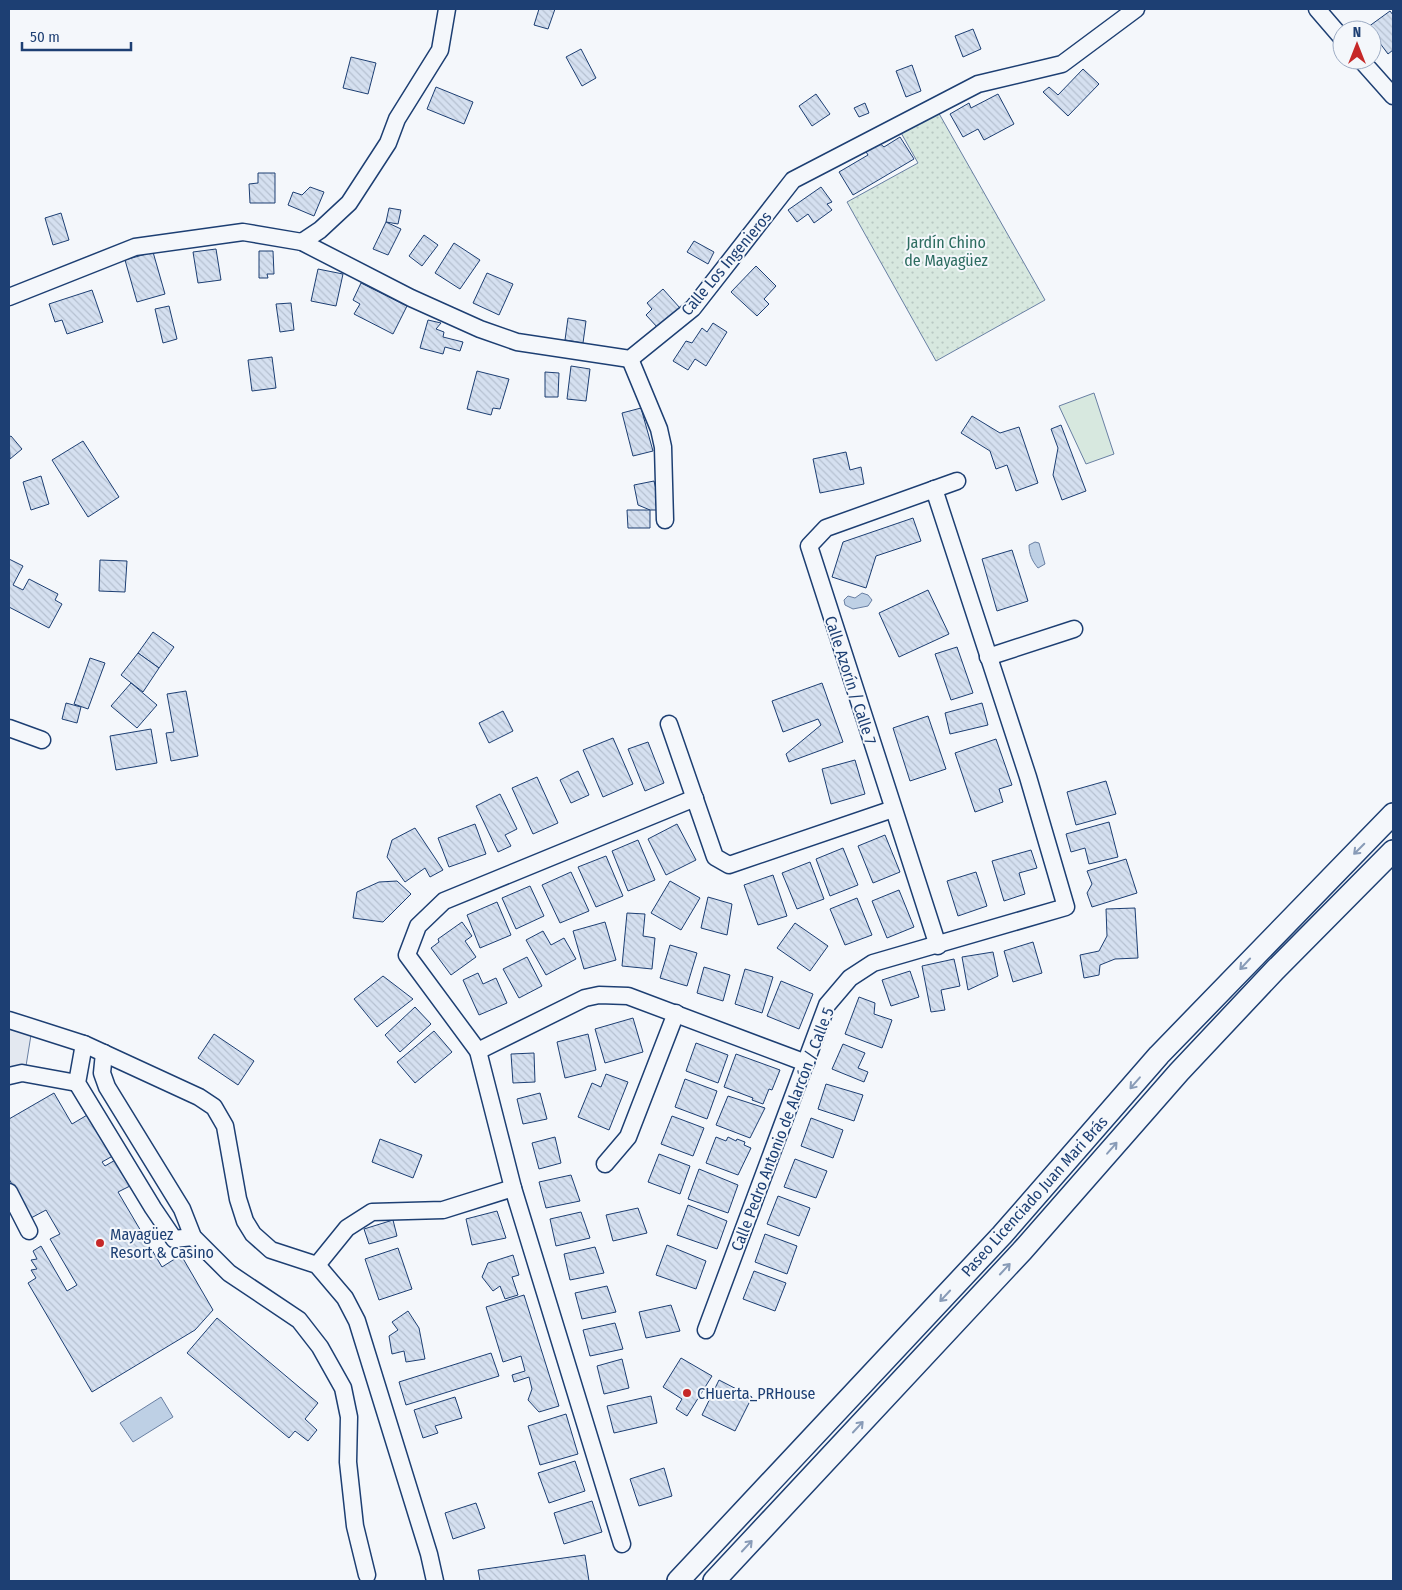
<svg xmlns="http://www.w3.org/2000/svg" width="1402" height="1590" viewBox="0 0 1402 1590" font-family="'Fira Sans Condensed',sans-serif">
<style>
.garden{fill:url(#garden-dots);stroke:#687fa3}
.pitch{fill:#d7e8df;stroke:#687fa3}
.parking{fill:#e3e8f0;stroke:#687fa3}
.water{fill:#bed0e5;stroke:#687fa3}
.building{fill:url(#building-back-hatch);stroke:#1d3f73}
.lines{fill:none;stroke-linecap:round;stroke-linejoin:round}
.minor-casing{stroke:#1d3f73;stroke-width:19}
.major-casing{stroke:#1d3f73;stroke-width:24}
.minor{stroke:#f4f7fb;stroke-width:16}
.major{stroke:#f4f7fb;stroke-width:21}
.oneway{stroke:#889bb7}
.poi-dot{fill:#c62828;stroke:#f4f7fb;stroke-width:2}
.labels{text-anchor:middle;stroke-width:4;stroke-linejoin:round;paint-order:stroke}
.park-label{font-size:16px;fill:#2c6c60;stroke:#f4f7fb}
.street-label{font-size:16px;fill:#1d3f73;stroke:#f4f7fb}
.poi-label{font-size:16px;fill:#1d3f73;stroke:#f4f7fb;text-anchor:start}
</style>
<defs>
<pattern id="garden-dots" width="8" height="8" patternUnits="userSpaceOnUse" patternTransform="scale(1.25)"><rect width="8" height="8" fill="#d7e8df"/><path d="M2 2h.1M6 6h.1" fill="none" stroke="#b8c8c3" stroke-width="1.8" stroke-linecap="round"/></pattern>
<pattern id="building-back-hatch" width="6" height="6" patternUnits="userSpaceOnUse" patternTransform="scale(1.25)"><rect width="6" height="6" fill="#d5e0f0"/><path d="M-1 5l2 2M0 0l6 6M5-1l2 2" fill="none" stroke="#b6c1d1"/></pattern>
</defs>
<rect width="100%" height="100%" fill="#f4f7fb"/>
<path class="garden" d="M937,110L1045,300L936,361L847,202L918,163L900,131Z"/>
<path class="pitch" d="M1094,393L1114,454L1086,464L1059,406Z"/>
<path class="parking" d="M9,1029L31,1035L26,1066L9,1067Z"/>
<g class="water">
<path d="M1035,542L1039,543L1045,564L1038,568C1032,561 1029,554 1029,545Z"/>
<path d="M862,593L868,595L872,600L868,606L853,609L845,605L844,600L848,596L855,598Z"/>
<path d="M161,1397L173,1417L133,1442L120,1423Z"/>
</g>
<g class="building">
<path d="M539,9H555L548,29L534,25Z"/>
<path d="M1390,11L1393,15V50L1388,54L1368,27Z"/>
<path d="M973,29L981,49L963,57L955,36Z"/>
<path d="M581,49L596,78L582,86L566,57Z"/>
<path d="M351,57L376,63L368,94L343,88Z"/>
<path d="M912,65L921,91L906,97L896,71Z"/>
<path d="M1083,69L1099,84L1068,116L1043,92L1049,87L1058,95Z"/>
<path d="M436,87L473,102L464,124L427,109Z"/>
<path d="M816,94L830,114L812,126L799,106Z"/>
<path d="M998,94L1014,124L984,140L978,129L963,137L950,114L969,103L971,108Z"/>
<path d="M865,103L869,113L859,117L854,108Z"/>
<path d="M900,137L914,159L853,195L839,172L868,155L865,150L878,142L884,147Z"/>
<path d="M258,173H275V203H250L249,184L258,183Z"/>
<path d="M310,187L324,192L314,216L288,205L293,192L302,195Z"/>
<path d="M821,187L832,202L827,204L832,210L814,223L808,214L797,222L788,210Z"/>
<path d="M389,208L401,210L398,224L386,222Z"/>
<path d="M61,213L69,240L53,245L45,218Z"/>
<path d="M386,222L401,229L388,255L373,249Z"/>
<path d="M424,235L438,245L422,266L409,256Z"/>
<path d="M694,241L714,252L708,264L687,252Z"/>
<path d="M454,243L480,260L460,289L435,273Z"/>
<path d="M216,249L221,280L198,283L193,252Z"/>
<path d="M259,251H273L274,274H267L268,278H259Z"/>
<path d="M153,252L165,294L137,302L125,260Z"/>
<path d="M756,266L776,286L764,299L769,304L757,316L731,292Z"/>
<path d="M318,269L343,274L336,306L311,301Z"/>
<path d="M487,273L513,284L499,315L473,303Z"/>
<path d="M361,283L407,306L393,334L354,314L360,304L353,300Z"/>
<path d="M663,289L680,308L658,328L646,315L652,309L647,303Z"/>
<path d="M92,290L103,322L67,334L62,320L55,322L49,304Z"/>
<path d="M291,303L294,330L280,332L276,304Z"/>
<path d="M169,306L177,339L163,343L155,309Z"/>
<path d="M568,318L586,321L583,343L565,340Z"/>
<path d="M428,320L441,323L436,329L444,332L443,337L463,342L460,351L445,347L443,354L420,348Z"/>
<path d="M713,323L727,332L706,366L695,359L688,370L673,361L686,341L692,343L702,328L707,332Z"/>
<path d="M272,357L276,388L252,391L248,360Z"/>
<path d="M571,366L590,369L586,401L567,399Z"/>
<path d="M477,371L509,379L500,409L493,408L491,415L467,409Z"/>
<path d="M545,372L559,373L558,397H545Z"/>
<path d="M641,408L653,451L633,456L622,413Z"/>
<path d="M972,416L1000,433L1019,427L1038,483L1016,491L1007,465L996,469L990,451L961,433Z"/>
<path d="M1061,425L1086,491L1062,500L1053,475L1058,448L1051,429Z"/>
<path d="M11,436L22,449L10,459L9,437Z"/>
<path d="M83,441L119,497L88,517L52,460Z"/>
<path d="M846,452L850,470L861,467L864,484L820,493L813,459Z"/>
<path d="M41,476L49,504L31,510L23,482Z"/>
<path d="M654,481L661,510H650L638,505L634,485Z"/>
<path d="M627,510H650V528H628Z"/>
<path d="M913,518L921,541L876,556L866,588L832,577L843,542Z"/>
<path d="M1012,550L1028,601L997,611L982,559Z"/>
<path d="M9,559L23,566L13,585L23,590L29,579L58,594L55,600L62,604L49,628L9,607Z"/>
<path d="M100,560L127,561L125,592L99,591Z"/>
<path d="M928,590L949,634L899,657L879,613Z"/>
<path d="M153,632L174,647L159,668L138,653Z"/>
<path d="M957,647L973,693L951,700L935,654Z"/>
<path d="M138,653L159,668L143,692L121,675Z"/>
<path d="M90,658L105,663L88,709L74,704Z"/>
<path d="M131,683L157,705L137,728L111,706Z"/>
<path d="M822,683L843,742L789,762L786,754L821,725L818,719L783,732L772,701Z"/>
<path d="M186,691L198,756L171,761L166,733L174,732L167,694Z"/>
<path d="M66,703L81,707L77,723L62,719Z"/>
<path d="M982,703L988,725L950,734L945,713Z"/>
<path d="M503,711L513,731L489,743L479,723Z"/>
<path d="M928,716L946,769L910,781L893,728Z"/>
<path d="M151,729L157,763L116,770L110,736Z"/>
<path d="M613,738L633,784L603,797L583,750Z"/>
<path d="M996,739L1012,785L999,789L1003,802L975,812L955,753Z"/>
<path d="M648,742L664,783L645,791L628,749Z"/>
<path d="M855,760L865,794L831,804L822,769Z"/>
<path d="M578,771L589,795L571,803L560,780Z"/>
<path d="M537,777L558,823L533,834L512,788Z"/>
<path d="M1106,781L1116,814L1076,825L1067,792Z"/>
<path d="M500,794L517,829L505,835L511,846L498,852L476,806Z"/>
<path d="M1109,822L1118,857L1089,864L1085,848L1071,852L1066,834Z"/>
<path d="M475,824L486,854L449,867L438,838Z"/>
<path d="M677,824L696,860L666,875L648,839Z"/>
<path d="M415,828L443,870L430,877L425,868L405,882L387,857L392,840Z"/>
<path d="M885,835L900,872L873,883L858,846Z"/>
<path d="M638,840L655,880L628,891L612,851Z"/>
<path d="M843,848L858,885L830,896L816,859Z"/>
<path d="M1031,850L1037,868L1019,873L1025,894L1004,901L992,861Z"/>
<path d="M606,856L623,896L596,907L578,867Z"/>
<path d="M1126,859L1137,893L1092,907L1087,893L1092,884L1087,871Z"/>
<path d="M810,862L824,899L797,909L782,873Z"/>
<path d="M571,872L589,911L560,923L542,885Z"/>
<path d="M976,872L987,906L958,916L947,881Z"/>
<path d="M773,875L787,916L758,925L744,885Z"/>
<path d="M397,881L411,894L383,922L353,918L357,892L379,882Z"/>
<path d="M670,881L700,898L681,930L651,913Z"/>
<path d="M530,886L544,916L516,929L502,898Z"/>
<path d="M899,890L914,927L887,938L872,901Z"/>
<path d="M708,897L732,904L727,935L701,928Z"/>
<path d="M857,898L872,935L845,945L830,909Z"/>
<path d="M497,902L511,935L480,948L467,915Z"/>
<path d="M1135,908L1138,958L1115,959L1100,965L1099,975L1084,978L1080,955L1099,951L1107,936L1106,909Z"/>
<path d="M627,913L645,914L643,936L655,938L652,969L622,966Z"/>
<path d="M462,922L472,936L465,941L476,957L451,975L431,948L439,942L438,939Z"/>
<path d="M605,922L616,960L584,969L573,931Z"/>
<path d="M795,923L828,946L810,971L777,948Z"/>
<path d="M543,931L551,945L564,938L576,959L546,975L526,940Z"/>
<path d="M1033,942L1042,973L1013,982L1004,951Z"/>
<path d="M670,945L697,953L687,986L660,978Z"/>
<path d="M993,952L998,976L968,990L962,957Z"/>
<path d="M527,957L542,986L519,998L503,969Z"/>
<path d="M954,959L960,986L941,990L945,1010L931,1012L922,966Z"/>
<path d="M704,967L730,975L723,1001L697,993Z"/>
<path d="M745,969L773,977L762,1013L735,1004Z"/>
<path d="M910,971L919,997L891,1006L882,980Z"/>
<path d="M478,973L483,984L496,978L507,1003L479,1015L463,980Z"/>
<path d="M383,976L413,999L377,1027L354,999Z"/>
<path d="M781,981L813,994L799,1029L767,1016Z"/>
<path d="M859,997L875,1003L874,1014L892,1020L882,1048L845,1034Z"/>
<path d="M415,1007L431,1024L400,1052L385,1035Z"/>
<path d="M633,1018L643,1052L605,1063L595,1029Z"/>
<path d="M434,1031L452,1052L415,1083L397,1062Z"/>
<path d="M214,1034L254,1061L238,1085L198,1058Z"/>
<path d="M588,1034L596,1070L565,1078L557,1042Z"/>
<path d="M696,1043L728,1055L718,1083L686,1071Z"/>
<path d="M843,1044L865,1053L858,1068L868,1072L864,1082L832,1069Z"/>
<path d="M534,1053L535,1082L513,1083L511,1054Z"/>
<path d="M736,1054L780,1070L772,1090L769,1089L763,1104L752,1100L753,1098L724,1087Z"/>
<path d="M606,1074L628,1082L609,1130L578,1117L592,1083L601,1087Z"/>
<path d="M685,1079L717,1091L707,1119L675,1107Z"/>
<path d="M826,1084L863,1095L854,1121L818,1109Z"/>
<path d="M54,1093L72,1124L94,1111L118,1153L102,1162L105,1166L117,1159L132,1185L118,1192L162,1267L181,1255L213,1310L195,1330L92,1392L28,1283L36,1278L31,1270L37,1269L31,1260L37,1259L33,1251L41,1246L67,1291L77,1285L50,1239L60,1234L46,1210L31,1218L9,1179V1119Z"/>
<path d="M540,1093L547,1119L523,1124L517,1099Z"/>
<path d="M728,1096L765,1108L750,1138L716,1125Z"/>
<path d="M672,1116L704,1128L693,1156L661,1144Z"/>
<path d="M811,1118L843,1130L833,1158L801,1146Z"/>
<path d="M555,1137L561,1163L539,1169L532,1143Z"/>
<path d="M716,1137L726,1141L728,1137L736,1141L737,1139L745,1142L744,1145L751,1148L738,1175L706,1163Z"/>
<path d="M380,1139L422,1155L413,1178L372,1162Z"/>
<path d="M659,1154L690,1166L680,1194L648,1182Z"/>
<path d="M795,1159L827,1171L816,1198L784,1187Z"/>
<path d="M699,1169L738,1185L728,1213L688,1199Z"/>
<path d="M571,1175L580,1201L546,1208L539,1182Z"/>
<path d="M778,1196L810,1208L799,1236L767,1224Z"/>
<path d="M688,1205L727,1221L717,1249L677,1235Z"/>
<path d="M638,1208L647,1233L613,1241L606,1215Z"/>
<path d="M497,1211L506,1238L472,1245L466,1219Z"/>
<path d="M581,1212L590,1238L556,1246L550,1219Z"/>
<path d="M393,1220L397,1236L369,1244L364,1229Z"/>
<path d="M765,1234L797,1246L787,1274L755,1262Z"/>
<path d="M667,1245L706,1261L696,1289L656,1275Z"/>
<path d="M595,1247L604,1273L570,1280L564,1254Z"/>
<path d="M398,1248L412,1289L379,1300L365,1259Z"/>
<path d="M513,1255L519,1275L512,1277L518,1295L505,1299L500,1286L493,1291L482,1277L488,1263Z"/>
<path d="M754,1271L786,1283L775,1311L743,1299Z"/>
<path d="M607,1286L616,1312L582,1319L575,1293Z"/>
<path d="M524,1295L559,1406L539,1412L528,1400L532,1389L529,1377L514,1382L512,1375L525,1371L521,1356L503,1362L486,1307Z"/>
<path d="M671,1305L680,1331L646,1338L639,1312Z"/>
<path d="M408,1311L419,1328L425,1359L406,1362L404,1351L392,1354L389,1336L398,1330L392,1322Z"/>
<path d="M217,1318L318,1403L305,1419L317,1430L308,1441L295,1431L289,1438L187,1353Z"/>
<path d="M615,1323L623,1349L590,1356L583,1330Z"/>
<path d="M491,1353L499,1376L406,1405L399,1382Z"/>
<path d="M681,1358L712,1376L687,1416L676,1409L682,1399L663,1387Z"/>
<path d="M622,1359L629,1388L604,1394L597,1366Z"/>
<path d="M719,1380L752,1397L735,1431L702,1415Z"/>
<path d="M651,1396L657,1423L614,1433L607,1406Z"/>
<path d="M455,1397L462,1418L435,1426L438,1433L423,1438L414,1410Z"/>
<path d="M566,1414L578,1454L540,1465L528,1426Z"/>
<path d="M575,1461L585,1491L549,1503L538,1473Z"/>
<path d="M664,1468L672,1496L639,1506L630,1479Z"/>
<path d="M592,1501L602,1532L564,1544L554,1513Z"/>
<path d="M476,1503L485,1528L453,1539L445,1513Z"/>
<path d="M585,1555L589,1581H480L478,1570Z"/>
</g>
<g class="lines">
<g class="minor-casing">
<g id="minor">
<path d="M1317,9L1342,38"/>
<path d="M1361,60L1393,96"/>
<path d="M302,242L320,230L349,203L388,143L397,119L440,50L447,9"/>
<path d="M9,297L135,247L243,232L302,242L411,298L480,329L517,342L630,359L693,308L793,180L978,84L1062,64L1136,9"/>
<path d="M630,359L659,429L663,447L665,520"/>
<path d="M988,657L1074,629"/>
<path d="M669,724L715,857L729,865L893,809"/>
<path d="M9,728L42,740"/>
<path d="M938,946L809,546L826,528L957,481"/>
<path d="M9,1020L84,1044L199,1097L214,1107L225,1126L238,1199L245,1221L253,1234L271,1250L317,1265L345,1298L357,1321L429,1554L435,1581"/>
<path d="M84,1044L77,1083L153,1208L174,1239L193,1237"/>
<path d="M478,1051L585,998L599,995L628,996L806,1063"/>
<path d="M104,1053L102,1073L107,1087L182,1209L193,1237L229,1273L299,1320L320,1347L343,1388L349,1417L348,1462L355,1526L367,1575"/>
<path d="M9,1076L22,1073L77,1083"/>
<path d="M605,1164L628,1137L676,1013"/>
<path d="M9,1192L29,1231"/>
<path d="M317,1265L347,1228L372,1212L443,1210L513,1188"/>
<path d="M706,1330L827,1005L850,978L873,963L1066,907L1028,777L934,489"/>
<path d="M622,1544L513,1188L478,1051L407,955L418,926L444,901L695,798"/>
</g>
</g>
<g class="major-casing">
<g id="major">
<path d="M678,1581L1002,1235L1159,1055L1393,814"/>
<path d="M714,1581L1022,1251L1179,1072L1275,970L1393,851"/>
</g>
</g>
<use href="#minor" class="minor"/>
<use href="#major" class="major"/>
</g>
<defs><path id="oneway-shaft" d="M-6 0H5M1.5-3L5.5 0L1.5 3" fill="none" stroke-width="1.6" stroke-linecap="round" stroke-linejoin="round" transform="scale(1.25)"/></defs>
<g class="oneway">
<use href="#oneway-shaft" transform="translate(1359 849) rotate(135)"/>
<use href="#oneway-shaft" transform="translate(1245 964) rotate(133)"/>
<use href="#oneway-shaft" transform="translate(1135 1083) rotate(131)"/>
<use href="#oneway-shaft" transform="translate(1112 1148) rotate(-49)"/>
<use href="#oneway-shaft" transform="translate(1005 1269) rotate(-47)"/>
<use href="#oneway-shaft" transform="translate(945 1296) rotate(133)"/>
<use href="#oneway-shaft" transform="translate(858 1427) rotate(-47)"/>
<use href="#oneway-shaft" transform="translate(747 1546) rotate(-47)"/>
</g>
<g class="poi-dot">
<circle cx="100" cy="1243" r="5"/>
<circle cx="687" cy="1393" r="5"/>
</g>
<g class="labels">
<g class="park-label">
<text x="946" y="248">Jardín Chino<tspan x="946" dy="18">de Mayagüez</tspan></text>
</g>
<g class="street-label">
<text transform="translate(726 263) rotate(-50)" y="6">Calle Los Ingenieros</text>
<text transform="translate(851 680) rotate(72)" y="6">Calle Azorín / Calle 7</text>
<text transform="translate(782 1129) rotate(-69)" y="6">Calle Pedro Antonio de Alarcón / Calle 5</text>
<text transform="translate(1034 1196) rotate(-48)" y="6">Paseo Licenciado Juan Mari Brás</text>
</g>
<g class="poi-label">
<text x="110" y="1240">Mayagüez<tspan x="110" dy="18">Resort &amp; Casino</tspan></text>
<text x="697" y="1399">CHuerta_PRHouse</text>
</g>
</g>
<rect width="1402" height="1590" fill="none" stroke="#1d3f73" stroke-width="20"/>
<g transform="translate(1357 45)"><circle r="24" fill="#f4f7fb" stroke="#9eadc5"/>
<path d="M0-4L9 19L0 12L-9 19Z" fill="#c62828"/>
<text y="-8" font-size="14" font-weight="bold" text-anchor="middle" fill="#1d3f73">N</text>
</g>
<path d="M22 42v8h109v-8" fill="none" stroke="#1d3f73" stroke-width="2.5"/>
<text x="30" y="42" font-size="15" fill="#1d3f73" stroke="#f4f7fb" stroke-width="4" paint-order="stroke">50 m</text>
</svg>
